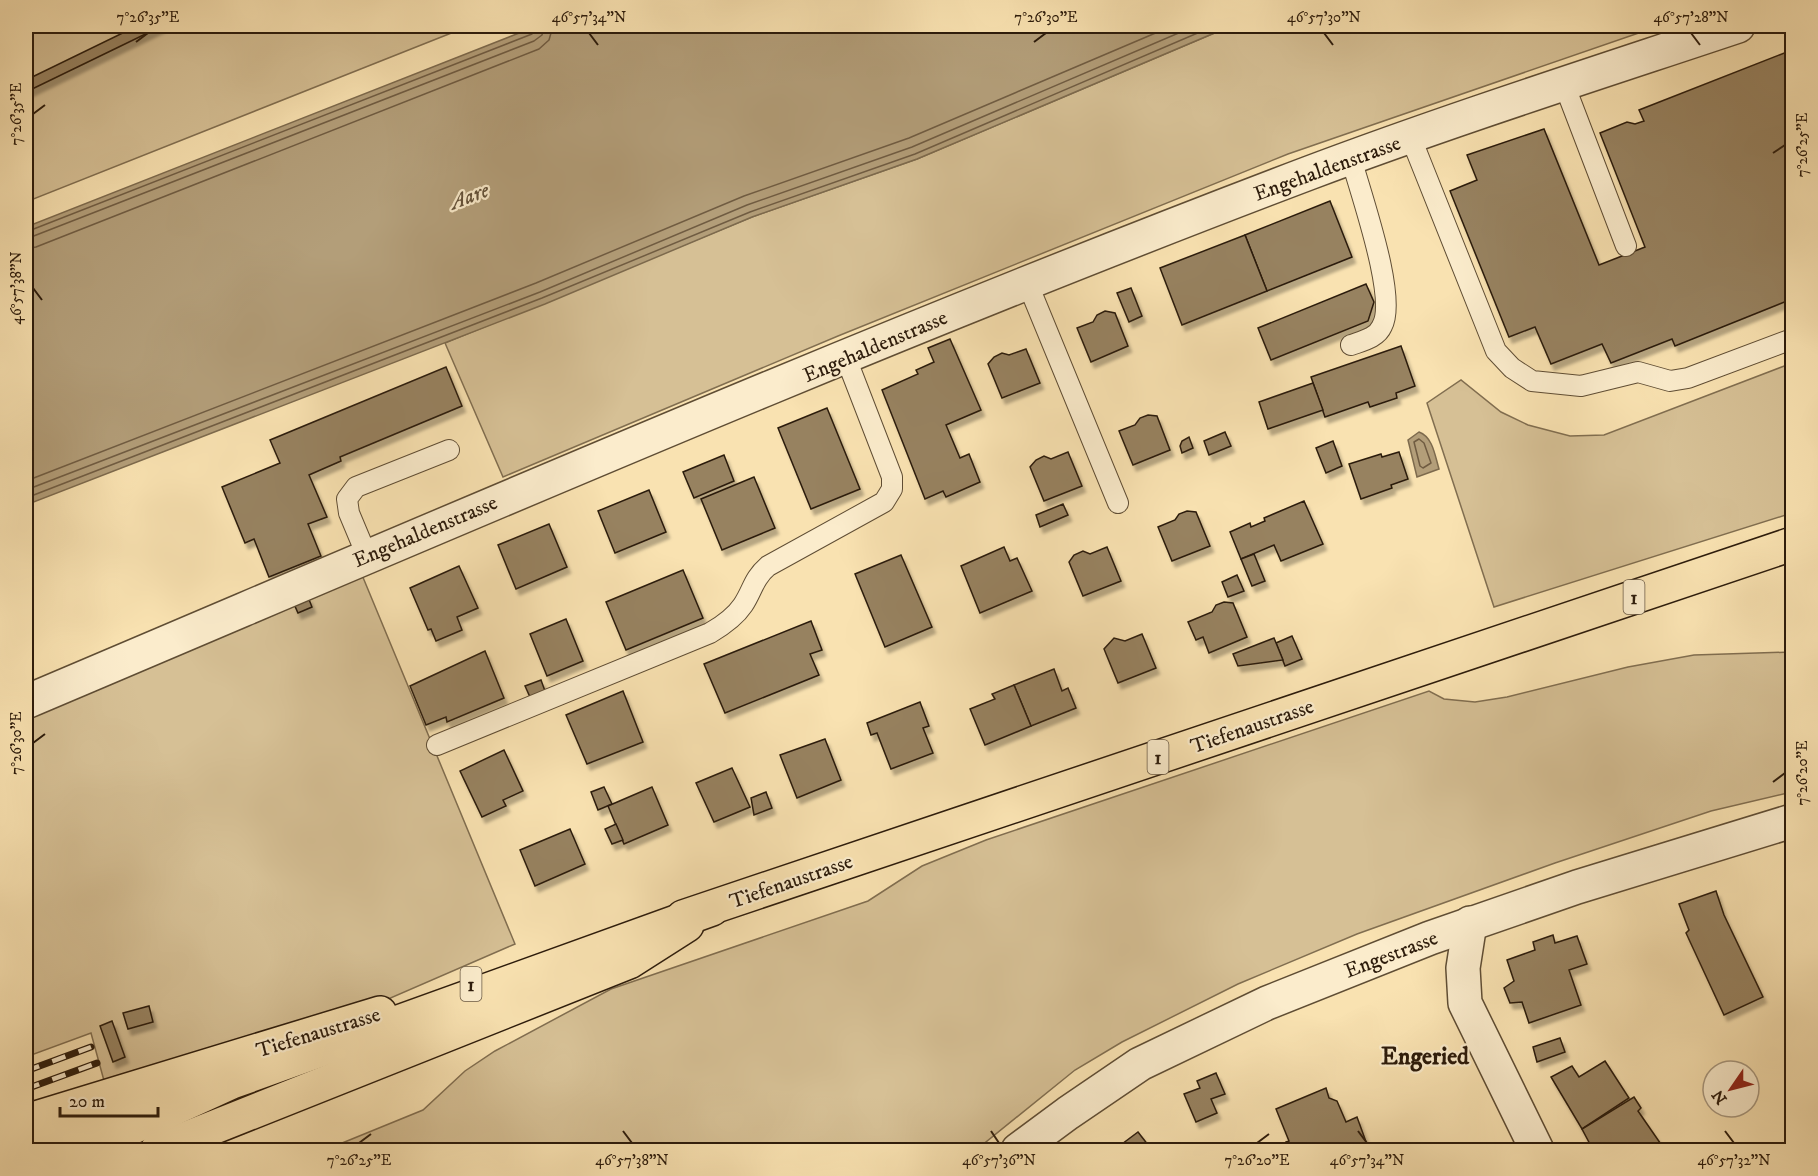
<svg xmlns="http://www.w3.org/2000/svg" width="1818" height="1176" viewBox="0 0 1818 1176" font-family="'IM FELL DW Pica',serif">
<style>
.green{fill:#d6c095;stroke:#816e50;stroke-width:1.5}
.water{fill:#b39e79;stroke:#7d6a4d;stroke-width:1.5}
.lines{fill:none;stroke-linecap:round;stroke-linejoin:round}
.shore{stroke:#705c42;stroke-width:1.5}
.building{fill:#978261;stroke:#2c1b0b;stroke-width:1.5;filter:url(#shadow)}
.service-casing{stroke:#5f4d34;stroke-width:22}
.minor-casing{stroke:#5f4d34;stroke-width:36}
.tertiary-casing{stroke:#5f4d34;stroke-width:36}
.primary-casing{stroke:#2c1b0b;stroke-width:36}
.trunk-casing{stroke:#2c1b0b;stroke-width:36}
.service{stroke:#fbeccc;stroke-width:20}
.minor{stroke:#fbeccc;stroke-width:33}
.tertiary{stroke:#fbeccc;stroke-width:33}
.primary{stroke:#f9e2b1;stroke-width:33}
.trunk{stroke:#f9e2b1;stroke-width:33}
.rail-casing{stroke:#2c1b0b;stroke-width:7}
.rail{stroke:#fbeccc;stroke-width:4.5;stroke-dasharray:14;stroke-linecap:butt}
.ticks{fill:none;stroke:#2c1b0b;stroke-width:2}
.labels{text-anchor:middle;stroke-width:4.5;stroke-linejoin:round;paint-order:stroke}
.shield{fill:#fbeccc;stroke:#6a5a45;stroke-width:1.5}
.shield-label{font-size:20px;font-weight:bold;fill:#2c1b0b}
.street-label{font-size:21px;fill:#2c1b0b;stroke:#fbeccc}
.water-label{font-size:22px;font-style:italic;fill:#624f37;stroke:#fbeccc}
.quarter-label{font-size:24px;font-weight:bold;fill:#2c1b0b;stroke:#fbeccc}
.neatline{fill:none;stroke:#2c1b0b;stroke-width:2}
.ticks-label{font-size:15px;text-anchor:middle;fill:#2c1b0b}
</style>
<defs>
<filter id="shadow"><feDropShadow dx="3.5" dy="6" stdDeviation="1.5" flood-color="#0004"/></filter>
</defs>
<rect width="100%" height="100%" fill="#f9e2b1"/>
<filter id="stains"><feTurbulence type="fractalNoise" baseFrequency=".00333" numOctaves="4"/><feColorMatrix values="0 0 0 0 .2 0 0 0 0 .09 0 0 0 0 .02 0 0 0 .5 -.17"/></filter>
<radialGradient id="worn" r=".72"><stop offset=".6" stop-color="#630" stop-opacity="0"/><stop offset="1" stop-color="#630" stop-opacity=".3"/></radialGradient>
<g class="green">
<path d="M26,26H469L26,202Z"/>
<path d="M1231,26H1659L1288,154L838,336L503,477L445,343L752,217L917,159Z"/>
<path d="M1792,363V513L1494,607L1427,403L1461,380L1501,412L1528,425L1570,436L1604,435Z"/>
<path d="M362,575L515,944L296,1039L109,1099L91,1033L26,1057V712Z"/>
<path d="M1792,652V792L1711,811L1555,863L1357,934L1238,984L1122,1042L1075,1070L976,1150H325L423,1110L465,1071L495,1051L611,989L868,901L922,866L986,840L1429,691L1444,699L1475,702L1507,697L1628,667L1694,655Z"/>
</g>
<g class="water">
<path d="M537,26H1231L917,159L752,217L545,304L26,505V227Z"/>
<path d="M1419,432C1433,437 1435,456 1439,469L1417,477L1408,440Z"/>
</g>
<g class="lines">
<g class="shore">
<path d="M26,232L532,34L536,26"/>
<path d="M26,239L534,41L542,35L544,26"/>
<path d="M26,249L36,247L539,49L549,40L553,26"/>
<path d="M1419,439L1424,443L1431,463L1423,468L1420,466L1414,442Z"/>
<path d="M26,481L536,283L744,196L909,138L1172,26"/>
<path d="M26,490L540,292L747,205L912,147L1195,26"/>
<path d="M26,498L542,298L750,212L915,154L1214,26"/>
</g>
</g>
<g class="building">
<path d="M137,26H162L26,92V80Z"/>
<path d="M1792,50V299L1675,346L1672,339L1611,363L1602,344L1551,364L1535,327L1509,337L1450,191L1477,180L1467,155L1544,129L1599,265L1645,247L1600,133L1627,122L1635,124L1644,121L1639,110Z"/>
<path d="M1330,201L1352,257L1267,291L1245,235Z"/>
<path d="M1245,235L1267,291L1182,325L1160,268Z"/>
<path d="M1366,284L1374,302L1368,321L1271,360L1258,328Z"/>
<path d="M1131,288L1142,316L1129,322L1117,293Z"/>
<path d="M1105,311L1115,313L1128,346L1091,362L1077,328L1093,322L1097,315Z"/>
<path d="M950,339L981,410L946,425L960,458L969,454L980,482L946,497L943,491L925,499L882,390L918,374L916,370L934,362L928,348Z"/>
<path d="M1401,346L1415,386L1396,393L1397,398L1370,407L1368,402L1325,417L1311,377Z"/>
<path d="M1026,349L1040,383L1002,398L988,364L994,357L1002,353L1009,355Z"/>
<path d="M446,367L462,406L340,457L341,461L309,475L327,517L308,524L321,556L269,577L254,539L245,543L222,487L280,463L270,440Z"/>
<path d="M1313,383L1323,410L1268,429L1259,402Z"/>
<path d="M827,408L860,489L811,509L778,428Z"/>
<path d="M1148,415L1157,416L1170,450L1133,465L1119,431L1135,425L1140,418Z"/>
<path d="M1225,432L1231,446L1209,455L1204,441Z"/>
<path d="M1189,437L1193,448L1182,453L1180,446L1182,441Z"/>
<path d="M1333,441L1342,466L1326,473L1316,448Z"/>
<path d="M1068,452L1082,486L1044,501L1030,467L1036,460L1044,456L1051,459Z"/>
<path d="M1399,452L1408,479L1391,485L1392,488L1361,499L1349,464L1381,454L1382,457Z"/>
<path d="M724,455L734,481L694,498L683,472Z"/>
<path d="M754,477L775,528L722,550L701,499Z"/>
<path d="M649,490L666,532L615,553L598,511Z"/>
<path d="M1304,501L1323,544L1281,561L1274,545L1241,559L1230,532L1250,523L1251,527L1265,521L1264,518Z"/>
<path d="M1063,504L1068,515L1040,527L1036,515Z"/>
<path d="M1187,511L1196,512L1210,546L1172,561L1158,527L1175,520L1179,514Z"/>
<path d="M549,524L567,567L516,589L498,545Z"/>
<path d="M1004,547L1010,561L1017,558L1032,591L980,613L961,566Z"/>
<path d="M1107,547L1121,581L1083,596L1069,562L1074,555L1083,551L1090,554Z"/>
<path d="M1254,554L1265,581L1252,586L1241,559Z"/>
<path d="M901,555L932,627L885,647L855,574Z"/>
<path d="M459,566L478,608L457,617L462,630L436,641L431,629L428,630L410,588Z"/>
<path d="M683,570L703,618L626,650L606,602Z"/>
<path d="M1237,575L1244,591L1228,597L1222,582Z"/>
<path d="M308,597L312,607L298,613L294,604Z"/>
<path d="M1224,602L1233,603L1247,637L1209,653L1203,637L1196,640L1188,622L1212,612L1216,605Z"/>
<path d="M566,619L583,661L547,676L530,634Z"/>
<path d="M811,621L822,650L810,654L819,675L725,713L704,664Z"/>
<path d="M1142,634L1156,668L1118,683L1104,649L1114,638L1125,641Z"/>
<path d="M1292,636L1302,659L1285,666L1276,643Z"/>
<path d="M1274,638L1283,660L1238,666L1233,654Z"/>
<path d="M485,651L504,698L447,722L446,717L426,725L410,686Z"/>
<path d="M1054,669L1062,691L1068,688L1076,708L1031,726L1014,685Z"/>
<path d="M541,680L545,691L530,697L525,686Z"/>
<path d="M1014,685L1031,726L985,745L970,709L995,699L992,694Z"/>
<path d="M623,691L643,742L587,764L566,715Z"/>
<path d="M920,702L929,726L923,728L933,753L891,769L877,733L871,735L867,723Z"/>
<path d="M825,739L841,780L797,798L780,755Z"/>
<path d="M504,750L523,791L503,800L506,806L482,817L460,771Z"/>
<path d="M732,768L750,807L714,822L696,783Z"/>
<path d="M604,787L612,804L598,810L591,792Z"/>
<path d="M652,787L668,825L624,844L608,806Z"/>
<path d="M766,792L772,808L754,815L751,798Z"/>
<path d="M616,824L623,840L612,844L605,829Z"/>
<path d="M570,829L585,864L535,886L520,850Z"/>
<path d="M1716,891L1724,915L1763,997L1724,1015L1686,933L1689,930L1679,904Z"/>
<path d="M1553,935L1555,943L1577,936L1587,964L1569,970L1581,1005L1529,1023L1522,1002L1510,1003L1504,988L1514,981L1507,960L1535,950L1533,942Z"/>
<path d="M149,1006L153,1022L128,1029L123,1013Z"/>
<path d="M112,1021L125,1057L113,1062L100,1026Z"/>
<path d="M1560,1038L1565,1052L1537,1062L1533,1047Z"/>
<path d="M1605,1061L1629,1098L1582,1129L1551,1077L1572,1066L1579,1077Z"/>
<path d="M1216,1073L1225,1094L1211,1099L1217,1113L1196,1122L1184,1094L1200,1088L1197,1081Z"/>
<path d="M1326,1088L1329,1098L1337,1101L1346,1122L1357,1117L1369,1150H1289L1286,1142L1289,1141L1276,1109Z"/>
<path d="M1634,1097L1641,1108L1638,1111L1665,1150H1598L1594,1144L1591,1146L1582,1129Z"/>
<path d="M1138,1132L1152,1150H1114Z"/>
</g>
<g class="lines">
<g class="service-casing">
<g id="service">
<path d="M1564,84L1626,246"/>
<path d="M1411,138L1496,351L1512,368L1532,381L1581,386L1638,372L1670,381L1688,378L1792,339"/>
<path d="M1351,158C1360,192 1398,298 1382,326C1377,338 1362,341 1351,345"/>
<path d="M1027,282L1118,503"/>
<path d="M367,556L349,513L347,499L356,487L449,450"/>
<path d="M437,745L710,633C722,626 735,617 743,605C753,590 753,579 768,566L884,502L892,489V477L846,358"/>
</g>
</g>
<g class="minor-casing">
<g id="minor">
<path d="M26,702C451,522 876,337 1309,173C1450,120 1594,74 1738,26"/>
<path d="M1470,923L1463,968L1465,1003L1537,1150"/>
</g>
</g>
<g class="tertiary-casing">
<path id="tertiary" d="M1018,1150L1068,1113L1140,1064L1267,1003L1430,938L1577,887L1792,821"/>
</g>
<g class="primary-casing">
<g id="primary">
<path d="M683,917L1792,544"/>
<path d="M26,1121L380,1013"/>
<path d="M157,1150L629,962L687,925"/>
</g>
</g>
<g class="trunk-casing">
<g id="trunk">
<path d="M29,1150L146,1096"/>
<path d="M83,1150L232,1082L712,909"/>
</g>
</g>
<use href="#service" class="service"/>
<use href="#minor" class="minor"/>
<use href="#tertiary" class="tertiary"/>
<use href="#primary" class="primary"/>
<use href="#trunk" class="trunk"/>
<g class="rail-casing">
<g id="rail">
<path d="M26,1071L91,1047"/>
<path d="M26,1089L97,1063"/>
</g>
</g>
<use href="#rail" class="rail"/>
</g>
<path class="ticks" d="M589,33L598,45M1324,33L1333,45M1691,33L1700,45M136,42L148,33M1034,42L1046,33M33,114L45,105M1773,153L1785,145M33,288L42,300M33,743L45,734M1773,782L1785,773M623,1131L632,1143M991,1131L999,1143M1358,1131L1367,1143M1725,1131L1734,1143M359,1143L371,1134M1257,1143L1269,1134"/>
<g class="labels">
<g class="shield">
<rect x="1623.5" y="580" width="21" height="34" rx="4.5"/>
<rect x="1147.5" y="740" width="21" height="34" rx="4.5"/>
<rect x="460.5" y="967" width="21" height="34" rx="4.5"/>
</g>
<g class="shield-label">
<text x="1634" y="604">1</text>
<text x="1158" y="764">1</text>
<text x="471" y="991">1</text>
</g>
<g class="street-label">
<text transform="translate(1327 168) rotate(-20)" y="7">Engehaldenstrasse</text>
<text transform="translate(875 346) rotate(-23)" y="7">Engehaldenstrasse</text>
<text transform="translate(425 531) rotate(-23)" y="7">Engehaldenstrasse</text>
<text transform="translate(1252 726) rotate(-19)" y="7">Tiefenaustrasse</text>
<text transform="translate(791 881) rotate(-19)" y="7">Tiefenaustrasse</text>
<text transform="translate(1391 954) rotate(-21)" y="7">Engestrasse</text>
<text transform="translate(318 1032) rotate(-17)" y="7">Tiefenaustrasse</text>
</g>
<g class="water-label">
<text transform="translate(469 195) rotate(-21)" y="8">Aare</text>
</g>
<g class="quarter-label">
<text x="1425" y="1064">Engeried</text>
</g>
</g>
<rect width="1818" height="1176" fill="none" stroke="#f9e2b1" stroke-width="66"/>
<g transform="translate(1731 1089) rotate(235)"><circle r="28" fill="#fbeccc" stroke="#a8987f" stroke-width="1.5"/>
<path d="M0-4.5L10 22L0 15L-10 22Z" fill="#8f2418"/>
<text y="-9" font-size="16" font-weight="bold" text-anchor="middle" fill="#2c1b0b">N</text>
</g>
<path d="M60 1107v9h98v-9" fill="none" stroke="#2c1b0b" stroke-width="3"/>
<text x="69" y="1107" font-size="18" fill="#2c1b0b" stroke="#fbeccc" stroke-width="4.5" paint-order="stroke">20 m</text>
<rect x="33" y="33" width="1752" height="1110" class="neatline"/>
<g class="ticks-label">
<text x="148" y="22">7°26'35"E</text>
<text x="589" y="22">46°57'34"N</text>
<text x="1046" y="22">7°26'30"E</text>
<text x="1324" y="22">46°57'30"N</text>
<text x="1691" y="22">46°57'28"N</text>
<text transform="translate(16 114) rotate(-90)" y="5">7°26'35"E</text>
<text transform="translate(1802 145) rotate(-90)" y="5">7°26'25"E</text>
<text transform="translate(16 288) rotate(-90)" y="5">46°57'38"N</text>
<text transform="translate(16 743) rotate(-90)" y="5">7°26'30"E</text>
<text transform="translate(1802 773) rotate(-90)" y="5">7°26'20"E</text>
<text x="359" y="1165">7°26'25"E</text>
<text x="632" y="1165">46°57'38"N</text>
<text x="999" y="1165">46°57'36"N</text>
<text x="1257" y="1165">7°26'20"E</text>
<text x="1367" y="1165">46°57'34"N</text>
<text x="1734" y="1165">46°57'32"N</text>
</g>
<rect width="100%" height="100%" filter="url(#stains)"/>
<rect width="100%" height="100%" fill="url(#worn)"/>
</svg>
